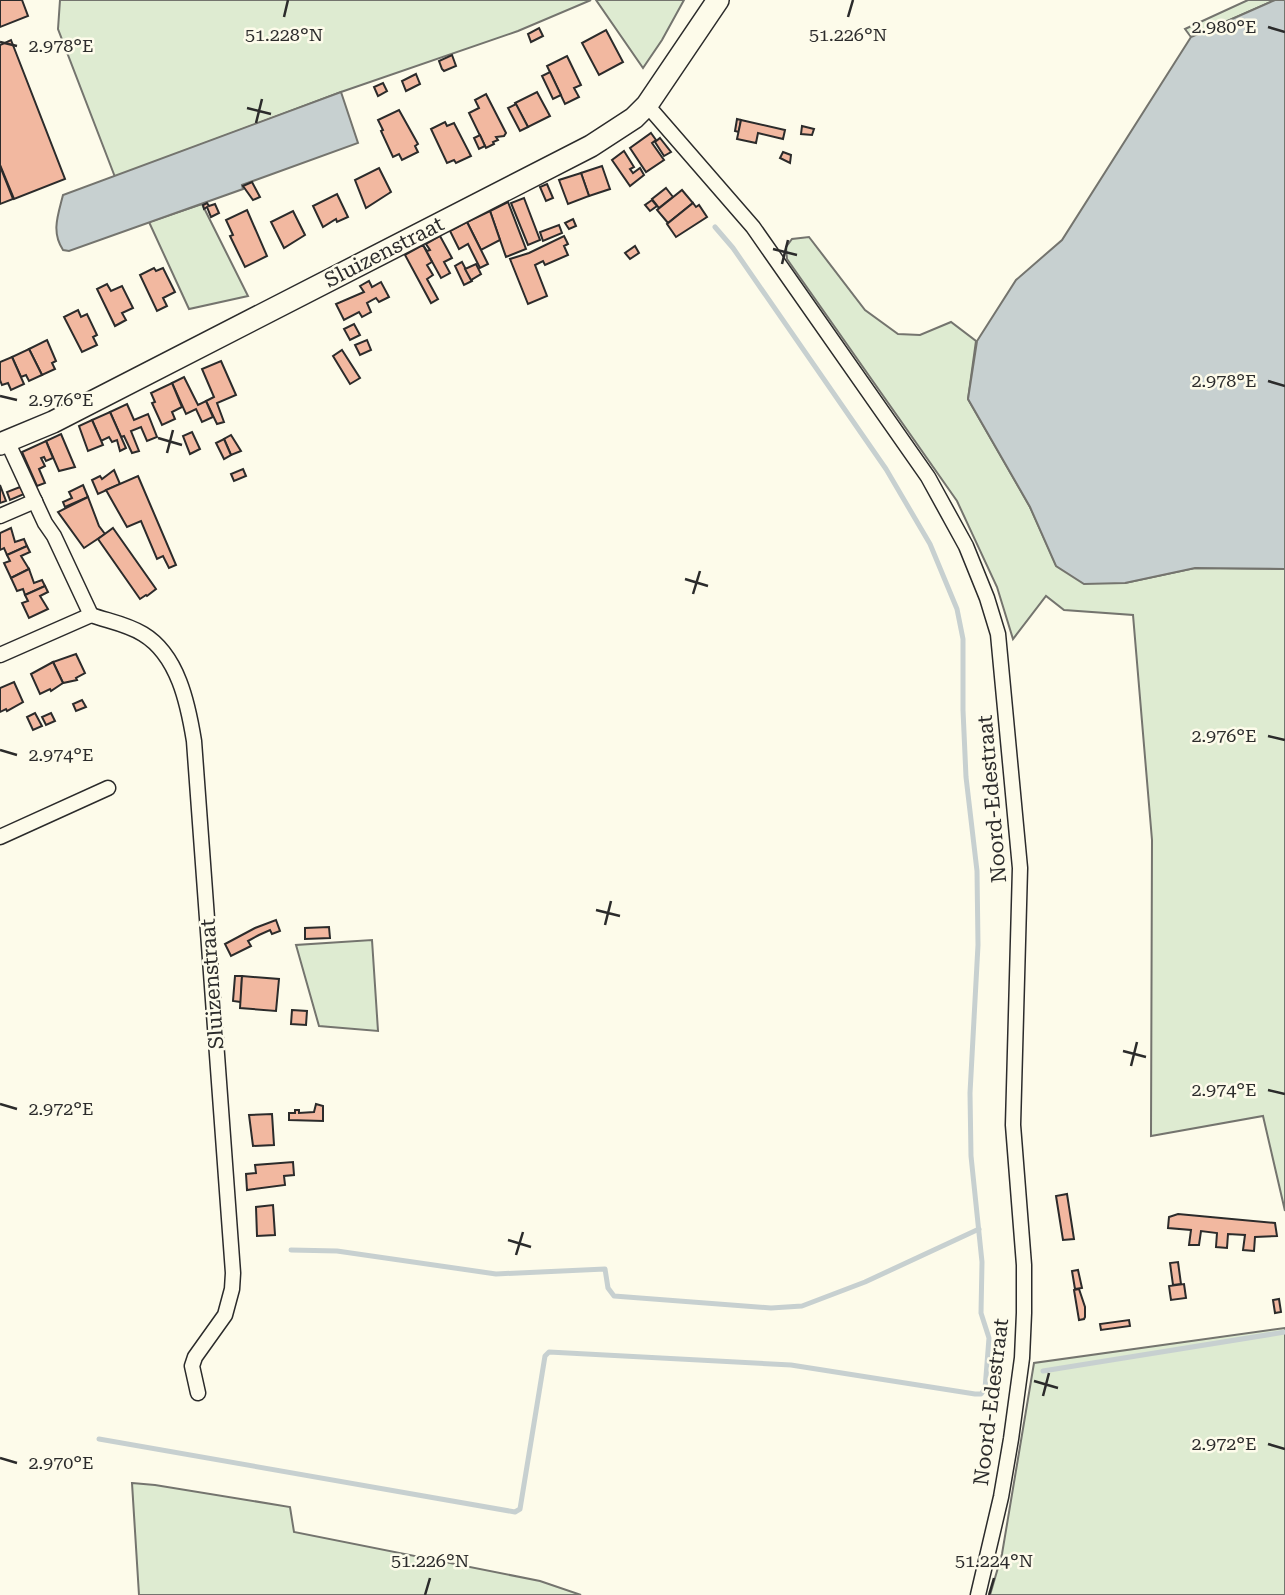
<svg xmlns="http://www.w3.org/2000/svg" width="1285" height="1595" viewBox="0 0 1285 1595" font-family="'Roboto Serif',serif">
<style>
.green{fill:#deebd1;stroke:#74746e;stroke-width:2}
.water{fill:#c7d0d0;stroke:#74746e;stroke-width:2}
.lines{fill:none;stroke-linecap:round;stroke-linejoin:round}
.stream{stroke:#c7d0d0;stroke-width:5}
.building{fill:#f2b8a0;stroke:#2b2b2b;stroke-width:2}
.street-casing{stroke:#2b2b2b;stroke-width:17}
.secondary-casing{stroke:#2b2b2b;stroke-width:24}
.street{stroke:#fdfbea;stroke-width:14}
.secondary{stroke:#fdfbea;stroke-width:21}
.ticks{fill:none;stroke:#2b2b2b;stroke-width:2.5}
.labels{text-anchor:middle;stroke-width:5;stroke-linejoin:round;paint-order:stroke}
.street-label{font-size:21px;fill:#2b2b2b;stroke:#fdfbea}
.ticks-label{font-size:18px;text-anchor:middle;fill:#2b2b2b;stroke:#fdfbea;stroke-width:5;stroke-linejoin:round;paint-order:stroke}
</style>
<rect width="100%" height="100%" fill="#fdfbea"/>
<g class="green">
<path d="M60,0H591L518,31L341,92L115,177L58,29Z"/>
<path d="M596,0H684L662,40L643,68Z"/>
<path d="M1248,0H1275L1191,37L1185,29Z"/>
<path d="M202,204L248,296L189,309L149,222Z"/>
<path d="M809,237L865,310L898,334L920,335L951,322L976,341L968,399L1030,507L1056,565L1125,583L1195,568L1285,569V1211L1263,1116L1151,1136L1152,840L1133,615L1064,610L1046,596L1013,639L997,587L957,501L787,259L786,247L792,239Z"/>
<path d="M372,940L378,1031L319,1026L296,945Z"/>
<path d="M1285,1328V1595H990L1002,1554L1034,1363Z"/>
<path d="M132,1483L155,1485L290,1507L294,1532L540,1581L581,1595H139Z"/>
</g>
<g class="water">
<path d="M1275,0H1285V569L1195,568L1125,583L1084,584L1056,566L1030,507L968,399L977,341L1016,280L1062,240L1191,37Z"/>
<path d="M341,92L358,143L242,185L243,189L69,251L63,250C51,232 58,215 63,195Z"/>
</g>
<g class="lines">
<g class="stream">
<path d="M291,1250L337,1251L496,1274L605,1269L608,1288L614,1296L771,1308L802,1306L865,1282L979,1229"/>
<path d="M1043,1371L1285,1332"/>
<path d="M99,1439L515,1512L520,1509L545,1356L549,1352L791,1365L975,1394H981L985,1389L989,1338L981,1313L982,1262L971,1156L970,1093L978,945L977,871L966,777L963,710V639L957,609L930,544L886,469L733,248L715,227"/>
</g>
</g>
<g class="building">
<path d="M0,0H22L28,16L0,27Z"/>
<path d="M539,28L543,36L531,42L528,34Z"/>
<path d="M606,30L623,62L599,75L582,43Z"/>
<path d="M11,40L65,179L14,199L0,165V45Z"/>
<path d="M452,55L456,66L444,71L442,69L439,61Z"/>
<path d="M567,56L581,85L574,88L579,97L565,104L547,66Z"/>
<path d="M550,72L561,95L553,99L542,76Z"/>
<path d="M416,74L420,84L406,91L402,81Z"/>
<path d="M383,83L387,91L378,96L374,87Z"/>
<path d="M537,92L550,116L528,127L515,103Z"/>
<path d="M486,94L506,133L504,136L496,137L498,140L493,142L494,144L486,148L469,113L479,108L475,100Z"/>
<path d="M516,104L528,127L520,131L508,108Z"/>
<path d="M399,110L418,144L415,146L418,152L402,160L399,154L393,157L381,131L383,130L378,120Z"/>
<path d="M737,119L741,120L739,132L735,131Z"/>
<path d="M741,120L785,130L783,139L758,133L756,143L737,139Z"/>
<path d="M445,122L447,126L454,123L471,156L456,163L454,160L447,163L431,129Z"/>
<path d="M802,126L814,129L812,135L801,134Z"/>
<path d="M651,133L656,140L652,143L664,160L646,172L630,148Z"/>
<path d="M480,135L485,146L479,149L474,138Z"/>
<path d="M660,138L671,152L664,156L655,142Z"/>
<path d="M624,151L634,167L630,169L633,173L640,168L644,175L630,186L612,160Z"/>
<path d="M783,152L791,155L790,163L780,158Z"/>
<path d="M0,166L13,199L0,204Z"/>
<path d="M602,166L610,189L589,196L581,173Z"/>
<path d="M379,168L391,192L366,208L355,180Z"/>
<path d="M581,173L589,196L568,204L559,180Z"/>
<path d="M252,182L260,197L253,200L243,186Z"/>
<path d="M547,184L553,198L546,201L540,187Z"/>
<path d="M666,188L673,197L659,208L652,199Z"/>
<path d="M682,190L693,203L668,223L657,210Z"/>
<path d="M337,194L348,217L337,222L336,219L323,227L313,206Z"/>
<path d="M524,198L540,240L528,245L511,203Z"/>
<path d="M652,200L657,206L650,211L645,205Z"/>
<path d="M508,202L526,249L506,257L490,211Z"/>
<path d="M207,203L209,206L215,204L219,213L211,217L207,207L204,209L203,205Z"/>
<path d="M693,203L696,207L699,205L707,217L676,237L667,224Z"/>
<path d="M247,210L267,256L245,267L230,236L233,235L226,220Z"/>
<path d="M293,211L305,235L284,248L271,222Z"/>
<path d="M490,211L500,240L481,250L467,222Z"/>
<path d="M573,219L576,226L569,229L565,223Z"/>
<path d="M467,222L488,264L480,268L468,244L459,249L450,231Z"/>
<path d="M559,225L562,233L543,241L540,232Z"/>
<path d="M440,236L452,258L444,262L450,273L441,278L423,245L427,251L430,250L426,244Z"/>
<path d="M564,236L568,244L564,246L568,255L545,265L543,261L535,265L547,296L528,304L510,259L529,253Z"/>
<path d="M423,245L432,262L427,265L433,275L427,279L438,299L431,303L405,255Z"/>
<path d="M635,246L639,253L630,259L625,253Z"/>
<path d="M462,262L472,281L464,285L455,266Z"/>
<path d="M476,264L481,274L471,280L465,269Z"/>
<path d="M154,268L156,271L163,268L175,292L163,298L167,306L157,311L140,275Z"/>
<path d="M369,281L372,287L381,282L389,297L379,302L376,298L367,303L371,312L362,317L359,312L344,320L336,304L364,292L360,286Z"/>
<path d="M107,284L111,291L122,286L133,308L122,313L126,320L115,326L97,289Z"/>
<path d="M78,310L81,317L87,314L97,335L93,337L97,345L82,352L64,317Z"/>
<path d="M354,324L360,335L350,340L344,329Z"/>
<path d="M47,340L56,361L52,363L55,369L42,375L29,349Z"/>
<path d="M367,340L371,350L360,355L355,345Z"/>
<path d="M29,349L42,375L29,381L26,375L21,377L12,357Z"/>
<path d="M342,350L360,378L350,384L333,356Z"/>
<path d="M12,357L24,384L11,390L8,383L2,385L0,380V362Z"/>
<path d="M221,361L236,395L217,403L224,422L217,424L206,401L214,397L202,369Z"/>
<path d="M184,377L198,405L206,401L213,417L202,422L196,409L186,414L172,383Z"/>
<path d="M172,383L182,407L172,412L175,419L162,425L152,403L155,402L151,393Z"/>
<path d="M127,404L134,420L148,414L157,437L147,441L141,427L131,431L139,451L132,453L124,436L121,437L110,412Z"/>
<path d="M110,412L126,448L120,451L117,440L112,442L109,437L101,441L92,420Z"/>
<path d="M92,420L103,445L88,451L79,426Z"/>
<path d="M192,432L200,449L190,454L183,436Z"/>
<path d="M61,434L75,467L59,471L46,441Z"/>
<path d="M231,435L241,451L231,455L224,439Z"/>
<path d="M224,439L231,455L224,459L216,443Z"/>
<path d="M46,441L53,458L46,461L44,457L41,458L45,466L39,469L45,483L37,486L22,452Z"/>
<path d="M243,469L246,476L234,481L231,474Z"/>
<path d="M114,470L120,484L98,494L92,480L100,476L102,479Z"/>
<path d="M138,476L176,565L169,568L163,556L157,559L141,521L127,527L106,490Z"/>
<path d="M0,485L6,501L0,503Z"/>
<path d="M83,485L88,497L65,507L63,502L72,498L69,492Z"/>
<path d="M20,487L24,494L10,500L7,492Z"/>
<path d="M88,497L99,526L105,534L84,548L58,512Z"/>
<path d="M11,528L15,542L24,539L27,546L7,555L4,548L0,550V533Z"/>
<path d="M113,528L156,589L147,596L146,595L140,599L98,539Z"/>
<path d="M27,546L30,552L21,556L29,569L11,578L4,563L10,561L7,555Z"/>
<path d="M29,569L34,583L42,580L45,586L25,595L23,589L17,591L11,578Z"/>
<path d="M45,586L48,592L40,596L48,609L29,618L22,603L28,601L25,595Z"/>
<path d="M76,654L85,673L76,678L77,680L63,683L53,662Z"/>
<path d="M53,662L63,683L51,691L50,689L40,694L31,674Z"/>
<path d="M14,682L23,702L7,711L6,709L0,712V688Z"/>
<path d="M82,700L86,707L76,711L73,704Z"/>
<path d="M35,713L42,726L33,730L27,717Z"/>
<path d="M51,713L55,721L46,725L42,717Z"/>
<path d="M276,920L280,931L272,934L270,930L259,935L248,941L251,946L231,956L225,944L255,928Z"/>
<path d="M329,927L330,938L305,939V928Z"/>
<path d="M235,976H242L241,1002L233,1001Z"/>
<path d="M242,976L279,979L276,1011L240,1008Z"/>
<path d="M292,1010L307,1011L306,1025L291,1024Z"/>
<path d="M316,1104L323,1106V1121L289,1120V1113H295V1110H299V1113L314,1112Z"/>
<path d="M272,1114L274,1145L253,1146L249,1115Z"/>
<path d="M293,1162L294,1175L284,1176L285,1185L247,1190L246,1174L256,1173L255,1165Z"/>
<path d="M1067,1194L1074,1239L1063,1240L1056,1196Z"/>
<path d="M273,1205L275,1235L257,1236L256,1207Z"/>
<path d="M1178,1214L1275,1223L1277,1236L1255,1237L1254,1251L1243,1250L1245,1235L1228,1234L1227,1248L1216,1247L1217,1233L1201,1231L1199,1245H1189L1191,1230L1168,1228L1169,1217Z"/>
<path d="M1178,1262L1181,1284L1173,1285L1170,1263Z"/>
<path d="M1078,1270L1082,1288L1075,1289L1072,1271Z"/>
<path d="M1184,1284L1186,1298L1171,1300L1169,1286Z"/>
<path d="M1079,1289L1085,1307V1317L1084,1319L1079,1320L1074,1290Z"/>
<path d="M1279,1299L1281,1312L1275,1313L1273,1300Z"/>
<path d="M1129,1320L1130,1326L1101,1330L1100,1324Z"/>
</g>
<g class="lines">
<g class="street-casing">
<g id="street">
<path d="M647,105L753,227L928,477L966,546L987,598L998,634L1020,868L1013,1125L1024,1265V1313L1022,1358L1011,1439L1001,1497L978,1595"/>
<path d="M7,441L45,523L54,536L91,615"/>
<path d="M0,516L35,501"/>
<path d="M91,615C108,621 127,624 143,634C178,655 188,704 194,741L233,1273L232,1289L225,1315L195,1357L192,1366L198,1393"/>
<path d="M0,655L91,615"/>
<path d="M0,837L108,788"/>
</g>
</g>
<g class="secondary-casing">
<path id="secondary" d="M0,444L53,422L591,146L634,118L647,105L718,0"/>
</g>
<use href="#street" class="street"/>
<use href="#secondary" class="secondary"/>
</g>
<path class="ticks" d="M284,17L288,0M848,17L853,0M1268,27L1285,32M0,42L17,46M247,108L271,114M256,123L262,99M773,249L797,255M782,264L788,240M1268,381L1285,386M0,396L17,400M158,438L182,445M167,453L173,430M685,579L708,586M693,594L700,571M1268,736L1285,740M0,750L17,755M596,910L620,916M605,925L611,901M1123,1051L1146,1057M1131,1066L1137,1042M1268,1090L1285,1094M0,1104L17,1109M508,1240L531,1247M516,1255L523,1232M1034,1381L1058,1388M1043,1396L1049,1373M1268,1444L1285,1449M0,1458L17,1463M425,1595L430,1578M989,1595L994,1578"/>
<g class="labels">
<g class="street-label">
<text transform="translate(384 252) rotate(-27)" y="7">Sluizenstraat</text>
<text transform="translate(992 799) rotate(-95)" y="7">Noord-Edestraat</text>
<text transform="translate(212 984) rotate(-94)" y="7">Sluizenstraat</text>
<text transform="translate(991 1402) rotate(-83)" y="7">Noord-Edestraat</text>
</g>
</g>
<g class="ticks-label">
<text x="1224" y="33">2.980°E</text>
<text x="284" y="41">51.228°N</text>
<text x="848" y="41">51.226°N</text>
<text x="61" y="52">2.978°E</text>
<text x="1224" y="387">2.978°E</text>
<text x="61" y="406">2.976°E</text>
<text x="1224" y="742">2.976°E</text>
<text x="61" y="761">2.974°E</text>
<text x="1224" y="1096">2.974°E</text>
<text x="61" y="1115">2.972°E</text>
<text x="1224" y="1450">2.972°E</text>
<text x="61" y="1469">2.970°E</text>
<text x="430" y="1567">51.226°N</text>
<text x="994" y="1567">51.224°N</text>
</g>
</svg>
